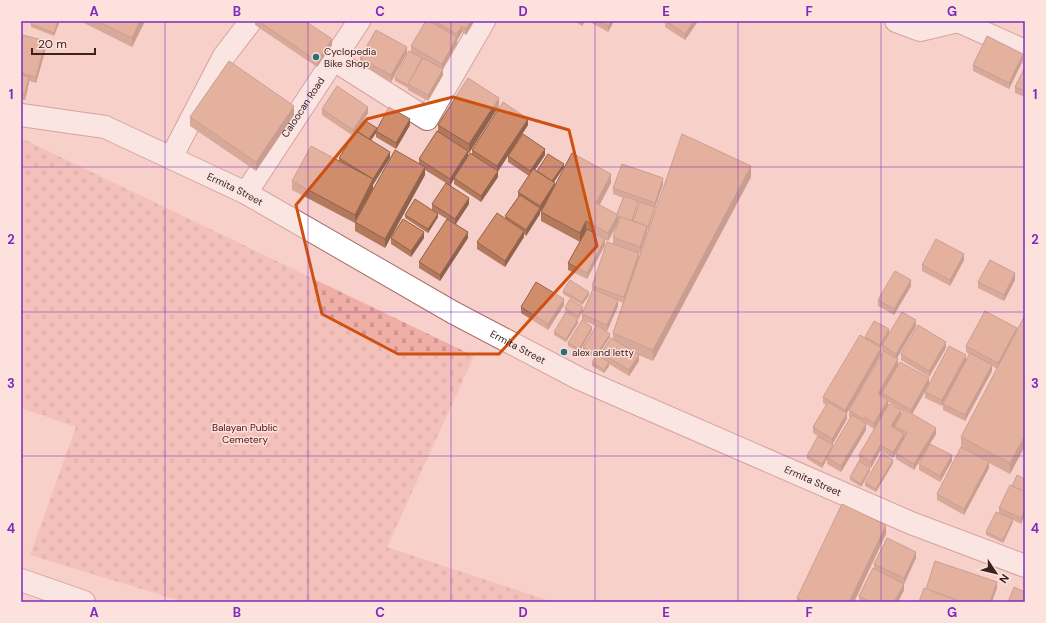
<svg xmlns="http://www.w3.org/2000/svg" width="1046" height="623" viewBox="0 0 1046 623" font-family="'DM Sans',sans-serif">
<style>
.cemetery{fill:url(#cemetery-stones)}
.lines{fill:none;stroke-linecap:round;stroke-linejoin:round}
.minor-casing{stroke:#a96e67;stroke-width:24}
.major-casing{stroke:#a96e67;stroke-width:24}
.minor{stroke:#fff;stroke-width:22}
.major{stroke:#fff;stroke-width:22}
.wall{fill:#b2795d;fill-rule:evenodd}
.shaded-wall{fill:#91634c}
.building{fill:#cf8d6c;stroke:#91634c}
.marked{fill:none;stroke:#ce510f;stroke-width:3;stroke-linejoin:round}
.grid{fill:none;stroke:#7b2cbf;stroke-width:1;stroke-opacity:0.55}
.poi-dot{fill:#28717b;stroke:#fce1dd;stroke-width:1.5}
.labels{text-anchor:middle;stroke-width:3;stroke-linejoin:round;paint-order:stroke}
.poi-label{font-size:10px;fill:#3a221f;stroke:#fce1dd;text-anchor:start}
.street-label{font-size:10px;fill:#3a221f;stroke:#fce1dd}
.park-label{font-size:10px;fill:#500d0b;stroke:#fce1dd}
.neatline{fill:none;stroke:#7b2cbf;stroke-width:1.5}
.grid-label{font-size:13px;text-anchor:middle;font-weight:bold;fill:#7b2cbf}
</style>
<defs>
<pattern id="cemetery-stones" width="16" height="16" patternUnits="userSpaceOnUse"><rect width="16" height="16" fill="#f0afa6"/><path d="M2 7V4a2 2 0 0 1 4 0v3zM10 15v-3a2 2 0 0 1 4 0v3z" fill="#cf968e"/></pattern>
</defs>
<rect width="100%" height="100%" fill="#f8d0cb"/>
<path class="cemetery" d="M21,138L474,356L387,547L553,602H184L30,555L76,427L21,408Z"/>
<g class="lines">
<g class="minor-casing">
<g id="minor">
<path d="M896,21L920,30L958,21"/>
<path d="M958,21L1025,51"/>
<path d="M334,60L427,119L484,21"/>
<path d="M171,158L224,56L251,21"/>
<path id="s1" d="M246,193L359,21"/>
<path d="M21,580L84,602"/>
</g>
</g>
<g class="major-casing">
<g id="major">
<path id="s2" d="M21,115L105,127L246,193L454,313L580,379L911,523L1025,566"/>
</g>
</g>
<use href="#minor" class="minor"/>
<use href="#major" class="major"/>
</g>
<g class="wall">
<path d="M59,21V23L54,36L31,27V24Z"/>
<path d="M82,21H145L132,47L82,22Z"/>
<path d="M255,21H305L332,45L317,67L255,25Z"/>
<path d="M421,21H474L466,35L462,32L457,40V43L442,69L443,75L428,101L408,90V87V88L395,81V78L411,52V46L424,23Z"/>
<path d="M574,21H585L582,26Z"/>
<path d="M590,21H614L608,32L590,22Z"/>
<path d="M665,21H698L685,40L665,27Z"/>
<path d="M21,43L46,48L36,83L29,81L25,100H21Z"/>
<path d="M407,53L391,82L360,64V58Z"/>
<path d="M1023,60L1009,89L973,71V65Z"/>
<path d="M1025,67V97L1015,93V87Z"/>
<path d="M499,106L469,153H468V156L472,154V150L528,125L498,171V177L481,202L454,184V179L450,185L469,204L456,224L468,238L440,281L419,268V262L447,219L432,210V204L446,183L425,170V175L385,248L355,231V223L292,190V181L339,161V158L353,136L322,115V109L368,113L356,131H357L377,128L410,125L396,149L376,137V133L371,140L373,188L419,163V159L438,132V125Z"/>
<path d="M294,115L256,171L190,126V117Z"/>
<path d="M545,155L535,170L537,171L564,167L554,182L555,186L611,183L599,205L617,214L623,198L613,194V188L663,184L640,253L613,244V237L619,220H618V223L608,241L605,240V245L587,279L568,270V263L580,242L541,221V212L545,204L540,212V214L526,236L524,234V237L505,267L477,249V242L505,219V216L518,197V192L529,176L508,162V156ZM638,203H640L633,221Z"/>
<path d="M751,177L653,361L636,354L639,361L629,376L609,364V366L604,373L592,366V362L595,358L583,350V347L596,326L582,320V314L592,292V286L639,257ZM618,301L623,303L613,333V339L601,353V357L598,355L610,337L603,329L607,331L618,306Z"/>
<path d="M405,215L438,217L428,233L405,218Z"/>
<path d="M391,238H424L411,257L391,244Z"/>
<path d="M964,260L950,286L922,271V265Z"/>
<path d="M1015,280L1004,301L978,288V282Z"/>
<path d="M911,286L894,315L878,306V300Z"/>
<path d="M563,291L589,295L582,305L563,294Z"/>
<path d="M564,305L548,330L521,313V307Z"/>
<path d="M565,308L583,310L578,319L565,311Z"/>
<path d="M1025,315V446L1010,474L989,463V468L964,515L937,500V494L961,448V437L997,369L992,366V371L965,421L943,410V404L969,354L966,352V346L1017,331Z"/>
<path d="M578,323L566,342L554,335V332Z"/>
<path d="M916,326L897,358L898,365L929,384L966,361L942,406L925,398V391L912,414L936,434L914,470L896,459V454L893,458L880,451L871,468L864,464L870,471L861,487L850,480V477L859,461V455L874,429L866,424V430L841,472L827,464V459L822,468L807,459V456L818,436L813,433V427L826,405L823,403V397L865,338V337L889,333L880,347L881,354L847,413V419L832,445L833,447L851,418L849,417V410L883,352L882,351V345ZM888,402L903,411L901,415L888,405Z"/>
<path d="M592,330L579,352L568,346V343Z"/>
<path d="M946,348L929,377L901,360V354Z"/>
<path d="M952,461L940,482L919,470V464Z"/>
<path d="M893,463L876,492L865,486V483Z"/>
<path d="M1025,479L1021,524L1013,520V522L1003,543L986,535V532L999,513V508L1012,486Z"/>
<path d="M886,534L854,602H797V598Z"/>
<path d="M916,558L904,584V590L898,602H859V596L874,569V564Z"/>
</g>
<g class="shaded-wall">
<path d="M58,21L59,23L54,36V33Z"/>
<path d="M140,21H145L132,47V38Z"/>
<path d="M471,21H474V22L466,35V29Z"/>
<path d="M582,21H585L582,26Z"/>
<path d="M611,21H614L608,32V26Z"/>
<path d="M694,21H698L685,40V34Z"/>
<path d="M462,26V32L457,40V43L442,70V64L457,38V34Z"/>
<path d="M332,39V45L317,67V61Z"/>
<path d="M46,41V48L36,83V77Z"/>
<path d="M407,47V53L391,82V75Z"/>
<path d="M1023,54V60L1009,89V83Z"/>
<path d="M443,69V75L428,101V95Z"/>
<path d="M29,77V83L25,100V94Z"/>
<path d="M499,98V106L469,153V144Z"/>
<path d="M294,106V115L256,171V162Z"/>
<path d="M368,107V113L353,136V130Z"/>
<path d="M410,119V125L396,149V143Z"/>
<path d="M528,119V125L497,173V166Z"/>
<path d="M377,128L376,131V133L369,143V140Z"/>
<path d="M545,149V155L530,177V171Z"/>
<path d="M468,151V157L454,178V179L450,186V179Z"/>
<path d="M390,152V158L373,185V188L355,222V215L373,179Z"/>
<path d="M564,164V167L552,185V181Z"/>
<path d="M751,166V177L653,361V350Z"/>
<path d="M425,167V175L385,248V239Z"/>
<path d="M498,171V177L481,202V196Z"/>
<path d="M611,174V183L596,212V203Z"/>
<path d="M663,178V184L648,230V227L655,208V203Z"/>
<path d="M555,183V189L540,212V214L526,236V230L540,209V206Z"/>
<path d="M469,198V204L455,225V219Z"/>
<path d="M638,201V204L631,224V221Z"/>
<path d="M438,214V217L428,233V229Z"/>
<path d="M618,215V223L608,241V233Z"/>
<path d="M586,221V230L580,242V233Z"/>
<path d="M647,226V232L640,253V247Z"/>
<path d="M524,231V237L505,267V261Z"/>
<path d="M424,232V238L411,257V251Z"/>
<path d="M468,232V238L440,281V275Z"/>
<path d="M605,239V245L587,279V273Z"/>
<path d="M639,253V259L624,303V297Z"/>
<path d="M964,254V260L950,286V280Z"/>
<path d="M1015,273V280L1004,301V295Z"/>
<path d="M911,280V286L894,315V309Z"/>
<path d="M589,292V295L582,305V302Z"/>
<path d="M564,299V305L548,330V324Z"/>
<path d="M618,300V306L607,331V325Z"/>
<path d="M583,307V310L578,319V316Z"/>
<path d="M578,319V323L566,342V339Z"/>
<path d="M916,320V326L896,360V354Z"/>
<path d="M592,327V330L579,352V349Z"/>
<path d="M1017,328V334L998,369V363Z"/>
<path d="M889,329V333L880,348V345Z"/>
<path d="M610,334V337L596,358V355Z"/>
<path d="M946,342V348L929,377V371Z"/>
<path d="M881,348V354L845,416V410Z"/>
<path d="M639,355V361L629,376V370Z"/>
<path d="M966,355V361L942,406V400Z"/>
<path d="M898,359V365L878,400V394Z"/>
<path d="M609,362V366L604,373V370Z"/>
<path d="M992,365V371L965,421V415Z"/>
<path d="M929,378V385L911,416V410Z"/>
<path d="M888,400V406L874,429V423Z"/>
<path d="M901,410V416L891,432V426Z"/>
<path d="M847,413V419L832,445V439Z"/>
<path d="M866,424V430L841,472V466Z"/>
<path d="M936,428V434L914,470V464Z"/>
<path d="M904,434V440L893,458V452Z"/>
<path d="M1025,435V446L1010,474V463Z"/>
<path d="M833,445V448L827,457V459L822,468V464Z"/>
<path d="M880,445V451L871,468V462Z"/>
<path d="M952,455V461L940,482V476Z"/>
<path d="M893,460V463L876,492V489Z"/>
<path d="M989,462V468L964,515V509Z"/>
<path d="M870,468V471L861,487V484Z"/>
<path d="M1025,509V515L1021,524V518Z"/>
<path d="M1013,519V522L1003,543V540Z"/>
<path d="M886,525V534L854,602H849Z"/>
<path d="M916,552V558L904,584V590L898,602H894L904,584V578Z"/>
<path d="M997,582V588L992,602H990Z"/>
</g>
<g class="building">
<path d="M32,21H58L54,33L31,24Z"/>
<path d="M97,21H140L132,38Z"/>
<path d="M258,21H305L332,39L317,61Z"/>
<path d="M426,21H429L457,37L442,64L411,46Z"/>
<path d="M434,21H471L466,29L462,26L457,34Z"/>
<path d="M599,21H611L608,26Z"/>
<path d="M666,21H694L685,34Z"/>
<path d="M376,30L407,47L391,75L360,58Z"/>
<path d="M23,35L46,41L36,77L21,73V43Z"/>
<path d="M987,36L1023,54L1009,83L973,65Z"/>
<path d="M409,51L422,58L408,85L395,78Z"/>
<path d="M423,58L443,69L428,95L408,84Z"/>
<path d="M229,61L294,106L256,162L190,117Z"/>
<path d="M1025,67V91L1015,87Z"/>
<path d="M21,75L29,77L25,94H21Z"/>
<path d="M468,78L499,98L469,144L438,125Z"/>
<path d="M337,86L368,107L353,130L322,109Z"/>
<path d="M503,102L528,119L497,166L472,150Z"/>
<path d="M389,107L410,119L396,143L376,131Z"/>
<path d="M364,120L377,128L369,139L357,131Z"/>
<path d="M356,131L390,152L373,179L339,158Z"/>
<path d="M437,131L468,151L450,179L419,159Z"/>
<path d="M523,134L545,149L530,171L508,156Z"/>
<path d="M682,134L751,166L653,350L613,333Z"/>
<path d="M311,146L373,179L355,215L292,181Z"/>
<path d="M395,150L425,167L385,239L355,222Z"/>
<path d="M470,153L498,171L481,196L454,178Z"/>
<path d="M572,153L611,174L596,203L618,215L608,233L586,221L580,233L541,212Z"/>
<path d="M548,154L564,164L552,181L537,171Z"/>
<path d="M622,164L663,178L655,203L613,188Z"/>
<path d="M533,169L555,183L540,206L518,192Z"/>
<path d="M446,183L469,198L455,219L432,204Z"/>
<path d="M520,195L540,208L526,230L505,216Z"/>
<path d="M624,196L638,201L632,221L620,217L618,216L617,214Z"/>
<path d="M415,199L438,214L428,229L405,215Z"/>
<path d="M640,202L655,207L648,227L647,226L633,221Z"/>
<path d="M497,213L524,231L505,261L477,242Z"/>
<path d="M620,217L647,226L640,247L613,237Z"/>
<path d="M403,219L424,232L411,251L391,238Z"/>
<path d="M447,219L468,232L440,275L419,262Z"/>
<path d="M587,229L605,239L587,273L568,263Z"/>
<path d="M936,239L964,254L950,280L922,265Z"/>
<path d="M607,242L639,253L624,297L592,286Z"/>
<path d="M990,260L1015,273L1004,295L978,282Z"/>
<path d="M895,271L911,280L894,309L878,300Z"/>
<path d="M570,280L589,292L582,302L563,291Z"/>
<path d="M536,282L564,299L548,324L521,307Z"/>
<path d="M593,289L618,300L607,325L582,314Z"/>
<path d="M570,299L583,307L578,316L565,308Z"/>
<path d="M985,311L1017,328L998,363L966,346Z"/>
<path d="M566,312L578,319L566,339L554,332Z"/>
<path d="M902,312L916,320L896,354L882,345Z"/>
<path d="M1025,315V435L1010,463L961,437Z"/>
<path d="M582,320L592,327L579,349L568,343Z"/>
<path d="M874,321L889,329L880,345L865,337Z"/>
<path d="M597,325L610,334L596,355L583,347Z"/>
<path d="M918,325L946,342L929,371L901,354Z"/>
<path d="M860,335L881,348L845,410L823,397Z"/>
<path d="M611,338L639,355L629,370L601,353Z"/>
<path d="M949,346L966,355L942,400L925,392Z"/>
<path d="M884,351L898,359L878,394L888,400L874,423L865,417L863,419L849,410Z"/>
<path d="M970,353L992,365L965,415L943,404Z"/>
<path d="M597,355L609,362L604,370L592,362Z"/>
<path d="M900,362L929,378L911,410L882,393Z"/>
<path d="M828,402L847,413L832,439L813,427Z"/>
<path d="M889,404L901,410L891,426L904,434L893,452L880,445L871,462L859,455Z"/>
<path d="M904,409L936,428L914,464L896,453L907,433L895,426Z"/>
<path d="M852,415L866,424L841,466L827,457Z"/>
<path d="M818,436L833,445L822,464L807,456Z"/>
<path d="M930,444L952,455L940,476L919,464Z"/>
<path d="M961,447L989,462L964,509L937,494Z"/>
<path d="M882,453L893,460L876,489L865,483Z"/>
<path d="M859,461L870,468L861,484L850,477Z"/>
<path d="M1017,475L1025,479V492L1012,486Z"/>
<path d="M1010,485L1025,492V509L1021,518L999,508Z"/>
<path d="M842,504L886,525L849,602H805L797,598Z"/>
<path d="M996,512L1013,519L1003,540L986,532Z"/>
<path d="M887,538L916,552L904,578L874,564Z"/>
<path d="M935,561L997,582L990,602H963L926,589Z"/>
<path d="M873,568L904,584L894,602H871L859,596Z"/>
<path d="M1014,587L1025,592V602H1008Z"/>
<path d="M924,588L961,602H919Z"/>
</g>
<path d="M0 0H1046V623H0ZM453,97L569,130L597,246L499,354H398L322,314L296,205L367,119Z" fill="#f8d0cb" fill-opacity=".55" fill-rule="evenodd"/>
<path class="marked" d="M453,97L569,130L597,246L499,354H398L322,314L296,205L367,119Z"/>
<path class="grid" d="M165,21V602M308,21V602M451,21V602M595,21V602M738,21V602M881,21V602M21,167H1025M21,312H1025M21,456H1025"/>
<g class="poi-dot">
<circle cx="316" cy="57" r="4"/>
<circle cx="564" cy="352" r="4"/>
</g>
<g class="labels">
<g class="poi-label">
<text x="324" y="55">Cyclopedia<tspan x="324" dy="12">Bike Shop</tspan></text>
<text x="572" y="356">alex and letty</text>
</g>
<g class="street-label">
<text dy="4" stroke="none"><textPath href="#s1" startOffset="103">Caloocan Road</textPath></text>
<text dy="4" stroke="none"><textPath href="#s2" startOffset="229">Ermita Street</textPath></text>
<text dy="4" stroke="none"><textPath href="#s2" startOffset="553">Ermita Street</textPath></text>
<text dy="4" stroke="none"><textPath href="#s2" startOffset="877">Ermita Street</textPath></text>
</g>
<g class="park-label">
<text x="245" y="431">Balayan Public<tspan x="245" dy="12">Cemetery</tspan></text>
</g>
</g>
<rect width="1046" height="623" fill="none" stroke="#fce1dd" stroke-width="44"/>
<g transform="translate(996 573) rotate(125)" stroke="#fce1dd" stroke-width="3" paint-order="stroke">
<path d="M0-3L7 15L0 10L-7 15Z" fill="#3a221f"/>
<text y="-6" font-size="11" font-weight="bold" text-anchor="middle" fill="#3a221f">N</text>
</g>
<path d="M32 48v6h63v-6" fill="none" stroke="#3a221f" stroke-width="2"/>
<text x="38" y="48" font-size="12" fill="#3a221f" stroke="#fce1dd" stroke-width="3" paint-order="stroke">20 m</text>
<rect x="22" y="22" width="1002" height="579" class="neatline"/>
<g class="grid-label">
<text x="94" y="16">A</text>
<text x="237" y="16">B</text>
<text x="380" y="16">C</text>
<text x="523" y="16">D</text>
<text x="666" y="16">E</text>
<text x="809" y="16">F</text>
<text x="952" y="16">G</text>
<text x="11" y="99">1</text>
<text x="1035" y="99">1</text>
<text x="11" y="244">2</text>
<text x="1035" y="244">2</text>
<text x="11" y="388">3</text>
<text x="1035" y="388">3</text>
<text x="11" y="533">4</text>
<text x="1035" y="533">4</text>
<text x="94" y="617">A</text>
<text x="237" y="617">B</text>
<text x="380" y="617">C</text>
<text x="523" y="617">D</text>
<text x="666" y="617">E</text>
<text x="809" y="617">F</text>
<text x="952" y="617">G</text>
</g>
</svg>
